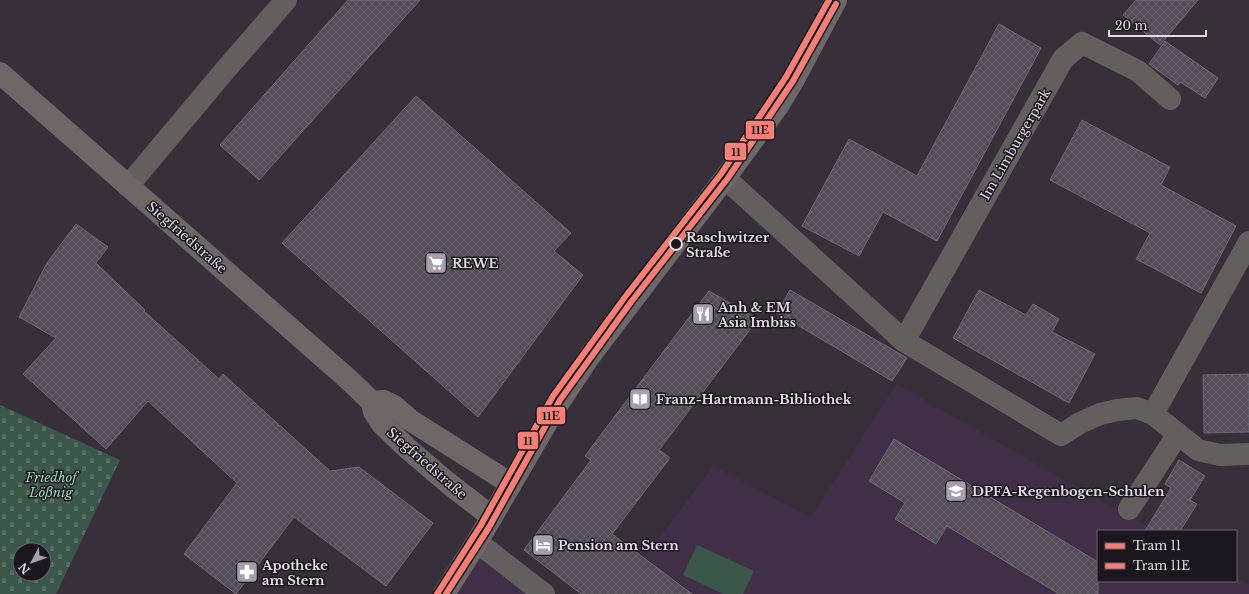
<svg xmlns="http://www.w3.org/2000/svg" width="1249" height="594" viewBox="0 0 1249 594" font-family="'Libre Baskerville',serif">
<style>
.built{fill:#402f46}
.cemetery{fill:url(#cemetery-stones);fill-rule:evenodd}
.garden{fill:#3b574a}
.building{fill:url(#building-cross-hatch);stroke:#6f6973}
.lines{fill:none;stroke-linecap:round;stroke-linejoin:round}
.minor{stroke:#625f5e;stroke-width:22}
.major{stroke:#6d6767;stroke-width:22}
.tram-1-casing{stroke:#1c161f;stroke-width:9}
.tram-2-casing{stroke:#1c161f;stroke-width:9}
.tram-1{stroke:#f87f75;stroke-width:6}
.tram-2{stroke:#f87f75;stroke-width:6}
.stop-dot{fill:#1c161f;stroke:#e2dae6;stroke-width:2}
.labels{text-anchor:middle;stroke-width:3;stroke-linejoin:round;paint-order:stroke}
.street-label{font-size:13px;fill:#e2dae6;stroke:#1c161f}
.stop-label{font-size:13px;font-weight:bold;fill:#e2dae6;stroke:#1c161f;text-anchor:start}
.poi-label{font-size:13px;font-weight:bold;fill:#e2dae6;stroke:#1c161f;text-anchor:start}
.park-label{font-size:13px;font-style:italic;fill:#97dcbb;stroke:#1c161f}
.line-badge{stroke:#1c161f;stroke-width:1.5}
.pale-badge-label{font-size:11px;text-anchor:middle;font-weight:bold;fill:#111}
</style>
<defs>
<pattern id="cemetery-stones" width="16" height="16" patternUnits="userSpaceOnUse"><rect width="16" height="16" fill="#3b574a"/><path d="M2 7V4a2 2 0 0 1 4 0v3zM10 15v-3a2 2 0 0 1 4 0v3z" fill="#576f64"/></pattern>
<pattern id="building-cross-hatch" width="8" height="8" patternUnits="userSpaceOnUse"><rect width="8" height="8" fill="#534c58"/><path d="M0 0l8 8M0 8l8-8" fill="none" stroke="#6b6570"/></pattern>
</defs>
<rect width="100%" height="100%" fill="#372f3a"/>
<g class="built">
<path d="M896,384L1155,531H1098V581H1236V577L1249,584V594H678L644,558L713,466L811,517Z"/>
<path d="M477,542L544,594H444Z"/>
</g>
<path class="cemetery" d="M0,405L120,460L56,594H0ZM20,550H44V574H20Z"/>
<path class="garden" d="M697,545L754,571L743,594H723L683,575Z"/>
<g class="building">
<path d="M348,0H420L259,180L220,145Z"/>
<path d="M1136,0H1198L1160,45L1123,15Z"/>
<path d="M999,24L1041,48L937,241L883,212L859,256L802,226L849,139L917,176Z"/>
<path d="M1165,41L1218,78L1205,98L1180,82L1178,85L1149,64Z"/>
<path d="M416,96L571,233L554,251L583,275L478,417L282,243Z"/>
<path d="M1082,120L1170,167L1161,185L1236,226L1201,293L1136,259L1150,233L1050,180Z"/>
<path d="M76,224L108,247L96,263L145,310L144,311L219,379L223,374L330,471L359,467L433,523L386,586L294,517L236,594L184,554L237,483L148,401L106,449L23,374L56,338L19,317L47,263Z"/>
<path d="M790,290L907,358L892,381L777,313Z"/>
<path d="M979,290L1026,315L1033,304L1059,319L1052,332L1095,354L1069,403L953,338Z"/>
<path d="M709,291L758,319L659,450L670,458L612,534L692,594H581L524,550L591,460L585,456Z"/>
<path d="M1249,374V432L1204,433L1203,375Z"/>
<path d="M894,439L1098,562V594H1059L947,526L936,544L895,519L905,503L869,481Z"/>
<path d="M1179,460L1205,476L1190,500L1197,504L1180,531H1145L1171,488L1165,484Z"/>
</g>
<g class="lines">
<g class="minor">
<path d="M725,178L904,341L1061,435L1080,423L1100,414L1117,410L1137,408L1153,414L1249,242"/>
<path d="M128,186L227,68L286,0"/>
<path d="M904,341L1063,59L1082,43L1138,71L1170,99"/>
<path d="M1153,414L1198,450L1220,455L1249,454"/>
<path d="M1129,509L1178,434"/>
<path d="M477,542L544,594"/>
</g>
<g class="major">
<path d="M0,73L348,379L372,402L374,412L382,424L407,448L448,483L492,517"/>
<path d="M372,402L384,401L394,406L410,420L511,484"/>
<path d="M444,594L477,542L556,407L589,357L725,178L778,106L793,81L836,0"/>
</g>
<g class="tram-1-casing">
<path id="tram-1" d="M437,594L481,525L553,396L625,297L721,174L786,77L829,0"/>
</g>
<g class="tram-2-casing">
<path id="tram-2" d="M446,594L488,529L560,400L631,302L728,178L793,81L836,4"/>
</g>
<use href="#tram-1" class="tram-1"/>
<use href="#tram-2" class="tram-2"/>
</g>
<defs>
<g id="supermarket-square" transform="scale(1.15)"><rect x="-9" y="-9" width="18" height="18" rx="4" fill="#a69eaa" stroke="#1c161f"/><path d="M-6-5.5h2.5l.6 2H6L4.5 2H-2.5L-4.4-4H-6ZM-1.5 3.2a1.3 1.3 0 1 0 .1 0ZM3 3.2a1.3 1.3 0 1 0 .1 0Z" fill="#fff"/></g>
<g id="restaurant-square" transform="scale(1.15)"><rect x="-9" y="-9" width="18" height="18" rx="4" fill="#a69eaa" stroke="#1c161f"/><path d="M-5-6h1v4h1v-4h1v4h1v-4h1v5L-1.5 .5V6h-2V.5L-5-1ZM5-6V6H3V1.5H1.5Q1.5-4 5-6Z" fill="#fff"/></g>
<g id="library-square" transform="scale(1.15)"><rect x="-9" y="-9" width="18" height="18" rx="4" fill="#a69eaa" stroke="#1c161f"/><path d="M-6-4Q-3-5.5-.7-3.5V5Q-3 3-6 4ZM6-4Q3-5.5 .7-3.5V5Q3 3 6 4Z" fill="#fff"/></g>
<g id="school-square" transform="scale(1.15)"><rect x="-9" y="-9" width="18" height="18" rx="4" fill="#a69eaa" stroke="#1c161f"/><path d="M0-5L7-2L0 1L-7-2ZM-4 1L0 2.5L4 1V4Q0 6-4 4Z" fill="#fff"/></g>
<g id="hotel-square" transform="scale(1.15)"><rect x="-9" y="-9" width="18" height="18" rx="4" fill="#a69eaa" stroke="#1c161f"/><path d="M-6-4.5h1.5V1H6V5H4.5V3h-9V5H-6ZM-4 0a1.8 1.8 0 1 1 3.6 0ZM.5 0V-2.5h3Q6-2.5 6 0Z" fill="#fff"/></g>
<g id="pharmacy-square" transform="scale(1.15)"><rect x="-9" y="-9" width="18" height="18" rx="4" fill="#a69eaa" stroke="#1c161f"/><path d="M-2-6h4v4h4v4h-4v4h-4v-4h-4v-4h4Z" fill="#fff"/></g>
</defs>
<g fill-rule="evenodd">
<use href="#supermarket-square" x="436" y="263"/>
<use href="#restaurant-square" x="703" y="314"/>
<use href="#library-square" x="640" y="399"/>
<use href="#school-square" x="956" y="491"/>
<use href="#hotel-square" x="543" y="545"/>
<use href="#pharmacy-square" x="247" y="572"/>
</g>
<circle class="stop-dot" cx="676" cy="244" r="6"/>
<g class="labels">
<g class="street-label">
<text transform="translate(1015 144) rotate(-60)" y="5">Im Limburgerpark</text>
<text transform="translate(187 237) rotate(41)" y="5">Siegfriedstraße</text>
<text transform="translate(427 463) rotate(41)" y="5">Siegfriedstraße</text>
</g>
<g class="stop-label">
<text x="686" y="242">Raschwitzer<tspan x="686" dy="15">Straße</tspan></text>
</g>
<g class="poi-label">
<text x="452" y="268">REWE</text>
<text x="718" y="312">Anh &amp; EM<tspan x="718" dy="15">Asia Imbiss</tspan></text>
<text x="656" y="404">Franz-Hartmann-Bibliothek</text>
<text x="972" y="496">DPFA-Regenbogen-Schulen</text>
<text x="558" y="550">Pension am Stern</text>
<text x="262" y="570">Apotheke<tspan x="262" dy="15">am Stern</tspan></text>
</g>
<g class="park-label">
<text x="51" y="482">Friedhof<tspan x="51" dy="15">Lößnig</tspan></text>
</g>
</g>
<g class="line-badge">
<rect x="745" y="120" width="30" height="20" rx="4" fill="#f87f75"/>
<rect x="724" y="142" width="23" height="19" rx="4" fill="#f87f75"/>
<rect x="536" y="406" width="30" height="19" rx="4" fill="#f87f75"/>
<rect x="517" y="431" width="22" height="19" rx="4" fill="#f87f75"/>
</g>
<g class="pale-badge-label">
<text x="760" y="134">11E</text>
<text x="736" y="156">11</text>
<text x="551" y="420">11E</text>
<text x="528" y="445">11</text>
</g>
<rect x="1097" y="530" width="140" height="52" fill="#1c161f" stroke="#6b646f"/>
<rect x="1105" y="543" width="20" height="6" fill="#f87f75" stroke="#6b646f"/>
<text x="1133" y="550" font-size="12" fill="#e2dae6">Tram 11</text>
<rect x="1105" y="563" width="20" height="6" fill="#f87f75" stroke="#6b646f"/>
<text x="1133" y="570" font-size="12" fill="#e2dae6">Tram 11E</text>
<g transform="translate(32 562) rotate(229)"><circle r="19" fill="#1c161f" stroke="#6b646f"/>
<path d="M0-3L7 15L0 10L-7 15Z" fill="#a69eaa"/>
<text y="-6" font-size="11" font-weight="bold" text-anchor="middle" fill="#e2dae6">N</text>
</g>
<path d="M1109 30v6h97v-6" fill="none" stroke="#e2dae6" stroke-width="2"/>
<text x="1115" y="30" font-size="12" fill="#e2dae6" stroke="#1c161f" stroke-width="3" paint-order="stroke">20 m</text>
</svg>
